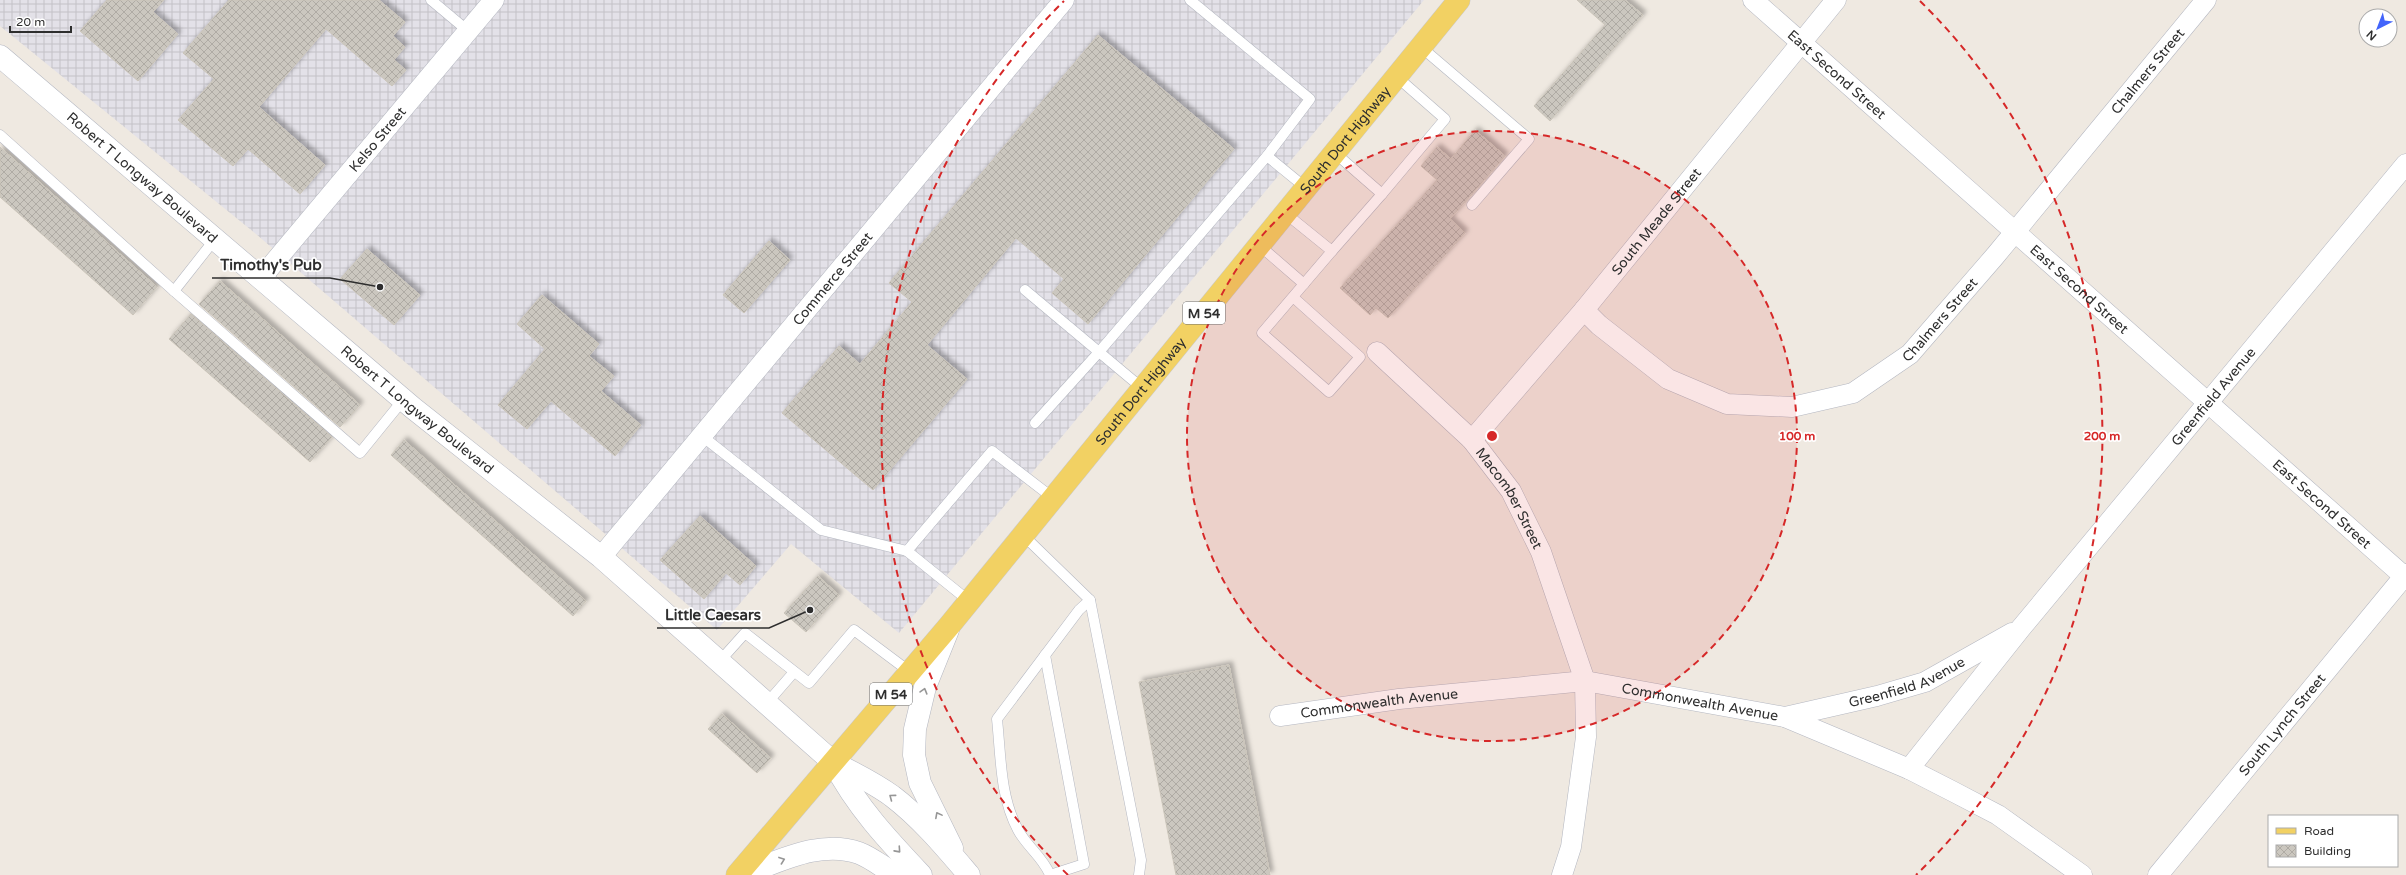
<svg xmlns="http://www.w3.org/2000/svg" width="2406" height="875" viewBox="0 0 2406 875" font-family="'Varela Round',sans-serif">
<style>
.industrial{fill:url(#industrial-grid)}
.building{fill:url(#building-cross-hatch);stroke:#cbc5ba;filter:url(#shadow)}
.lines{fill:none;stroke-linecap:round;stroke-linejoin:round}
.lane-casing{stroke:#b4b7c1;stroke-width:11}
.street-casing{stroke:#b4b7c1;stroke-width:21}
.secondary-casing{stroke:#b4b7c1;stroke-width:23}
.primary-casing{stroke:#c9c9c9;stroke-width:23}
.lane{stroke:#fff;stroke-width:10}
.street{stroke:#fff;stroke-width:20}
.secondary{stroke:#fff;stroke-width:22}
.primary{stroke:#f2d163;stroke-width:22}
.oneway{stroke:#969696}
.ring{fill:none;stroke:#d62828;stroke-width:2;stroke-dasharray:7 5}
.labels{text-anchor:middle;stroke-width:3.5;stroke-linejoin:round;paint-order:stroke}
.shield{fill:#fff;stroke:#6d6d6d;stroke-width:1}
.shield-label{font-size:13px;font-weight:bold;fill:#2e2e2e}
.street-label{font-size:14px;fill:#2e2e2e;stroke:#fff}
.centre{fill:#d62828;stroke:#fff;stroke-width:2}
.ring-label{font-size:12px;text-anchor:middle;font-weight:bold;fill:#d62828;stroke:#fff;stroke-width:3.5;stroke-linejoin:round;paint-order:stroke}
.leader{fill:none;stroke:#2e2e2e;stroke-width:1.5}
.callout-dot{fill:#2e2e2e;stroke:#fff;stroke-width:1.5}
.callout-label{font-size:15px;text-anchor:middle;font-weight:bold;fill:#2e2e2e;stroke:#fff;stroke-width:3.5;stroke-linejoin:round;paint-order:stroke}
</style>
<defs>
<pattern id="industrial-grid" width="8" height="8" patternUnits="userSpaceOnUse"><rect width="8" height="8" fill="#e3e1e8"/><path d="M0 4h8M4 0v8" fill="none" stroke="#c3c1c7"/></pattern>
<pattern id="building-cross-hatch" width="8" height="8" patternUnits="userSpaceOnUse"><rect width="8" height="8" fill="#cbc7bf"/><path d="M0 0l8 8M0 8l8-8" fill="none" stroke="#afaba4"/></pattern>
<filter id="shadow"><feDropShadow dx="3.5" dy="-3.5" stdDeviation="2" flood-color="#0004"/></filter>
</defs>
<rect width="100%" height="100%" fill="#efe9e1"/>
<path class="industrial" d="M0,0H1424L899,633L791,544L717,630L256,234L0,26Z"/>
<g class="building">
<path d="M107,0H164L153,12L178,34L138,81L80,31Z"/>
<path d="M229,0H379L405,22L393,36L405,47L394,60L406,70L392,86L326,29L259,107L325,165L300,194L248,149L233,166L178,120L214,79L183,53Z"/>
<path d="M1577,0H1625L1643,15L1550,121L1534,106L1605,25Z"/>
<path d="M1098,35L1234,149L1088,324L1052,293L1064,279L1016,238L927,345L967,379L873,490L782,413L839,346L860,364L912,302L889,283Z"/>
<path d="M1475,130L1505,156L1450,219L1465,233L1388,318L1376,308L1370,315L1340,288L1437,180L1421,166L1437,147L1451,159Z"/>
<path d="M0,147L157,287L133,315L0,197Z"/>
<path d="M769,241L790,260L744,313L723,295Z"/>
<path d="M367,249L420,295L394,325L340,279Z"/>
<path d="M220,281L360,405L340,427L199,304Z"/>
<path d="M542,295L599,344L589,356L614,376L601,391L641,425L615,456L551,401L527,429L498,405L545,349L517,324Z"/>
<path d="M191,314L332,437L310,462L169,339Z"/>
<path d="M404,440L586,601L573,616L391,455Z"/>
<path d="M700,516L756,566L740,585L726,573L704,599L660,560Z"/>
<path d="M818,576L839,595L806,632L784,613Z"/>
<path d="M1229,665L1270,875H1176L1139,682Z"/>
<path d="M722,714L771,758L757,773L708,729Z"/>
</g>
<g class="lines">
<g class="lane-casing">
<g id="lane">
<path d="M431,0L468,31"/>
<path d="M1190,0L1310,99L1267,156L1306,188"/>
<path d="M1421,47L1529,139L1472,205"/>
<path d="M0,135L174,291L360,453L403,400"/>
<path d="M1382,194L1445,119L1397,77"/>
<path d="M1285,213L1332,251L1382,194L1335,153"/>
<path d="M1259,245L1304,284"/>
<path d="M1025,290L1099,352L1035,423"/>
<path d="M174,291L215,239"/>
<path d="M1293,297L1360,357L1329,392L1262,333L1332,251"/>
<path d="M1142,388L1099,352L1267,156"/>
<path d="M702,436L821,530L907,551"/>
<path d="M1023,535L1090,600L1079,610L997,719C1001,757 1000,797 1018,830C1027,847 1043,857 1050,875"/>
<path d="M1090,600L1141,860L1139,875"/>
<path d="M969,601L907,551L992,451L1053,498"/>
<path d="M1045,655L1084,864L1050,875"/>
<path d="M719,662L745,633L809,683L854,630L910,672"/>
<path d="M767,703L794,672"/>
</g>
</g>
<g class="street-casing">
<g id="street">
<path id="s1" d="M1753,0L2406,578"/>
<path id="s2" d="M261,278L494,0"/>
<path id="s3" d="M1584,310L1599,325L1668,379L1727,404L1792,407L1853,393L1910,354L1995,256L2206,0"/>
<path id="s4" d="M1377,352L1472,440L1511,491L1541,552L1585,681L1586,737L1571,847L1562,875"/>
<path id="s5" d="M1472,440L1584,310L1836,0"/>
<path id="s6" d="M601,557L1064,0"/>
<path id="s7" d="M1280,716L1399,699L1585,681L1785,717L1909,769L1952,791L1998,815L2082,875"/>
<path id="s8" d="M1785,717L1877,696L1925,682L2012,633"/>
<path id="s9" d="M1909,769L2021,628L2406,164"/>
<path id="s10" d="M2158,875L2406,574"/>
</g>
</g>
<g class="secondary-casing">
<g id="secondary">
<path id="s11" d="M0,56L413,408L601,557L834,763C854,773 874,783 892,796C921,818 946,848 969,875"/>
<path d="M948,630L925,687L915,729L914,755L920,783L952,848"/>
<path d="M834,763C856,806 888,840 921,875"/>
<path d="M746,875L752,871C784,859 823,840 859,853C872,858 884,868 896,875"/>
</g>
</g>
<g class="primary-casing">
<g id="primary">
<path id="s12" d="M737,875L949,626L1459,0"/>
</g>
</g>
<use href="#lane" class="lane"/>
<use href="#street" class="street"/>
<use href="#secondary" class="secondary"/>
<use href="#primary" class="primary"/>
</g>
<defs><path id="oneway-chevron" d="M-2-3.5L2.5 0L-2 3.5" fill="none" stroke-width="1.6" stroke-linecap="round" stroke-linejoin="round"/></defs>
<g class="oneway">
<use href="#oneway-chevron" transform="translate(924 691) rotate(-74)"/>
<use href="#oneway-chevron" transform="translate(892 797) rotate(-143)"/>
<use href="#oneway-chevron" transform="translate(938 815) rotate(-118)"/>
<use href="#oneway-chevron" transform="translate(898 850) rotate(48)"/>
<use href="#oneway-chevron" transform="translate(782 860) rotate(-20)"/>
</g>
<circle cx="1492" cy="436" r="305" fill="#d62828" fill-opacity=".12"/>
<g class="ring">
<circle cx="1492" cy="436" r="305"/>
<path d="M1068 875A610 610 0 0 1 1064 1M1920 1A610 610 0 0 1 1916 875"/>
</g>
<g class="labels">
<g class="shield">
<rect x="1183" y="302" width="42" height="22" rx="3"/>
<rect x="870" y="683" width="42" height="22" rx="3"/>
</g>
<g class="shield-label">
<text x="1204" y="318">M 54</text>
<text x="891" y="699">M 54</text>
</g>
<g class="street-label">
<text dy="5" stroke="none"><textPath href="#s3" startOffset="739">Chalmers Street</textPath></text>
<text dy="5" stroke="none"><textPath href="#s1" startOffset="112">East Second Street</textPath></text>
<text dy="5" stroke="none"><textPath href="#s2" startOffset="181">Kelso Street</textPath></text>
<text dy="5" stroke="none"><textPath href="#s12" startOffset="954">South Dort Highway</textPath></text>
<text dy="5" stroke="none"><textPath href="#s11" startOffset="187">Robert T Longway Boulevard</textPath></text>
<text dy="5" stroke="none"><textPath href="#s5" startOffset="286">South Meade Street</textPath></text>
<text dy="5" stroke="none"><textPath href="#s6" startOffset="362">Commerce Street</textPath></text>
<text dy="5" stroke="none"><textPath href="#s1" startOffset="436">East Second Street</textPath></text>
<text dy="5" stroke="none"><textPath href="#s3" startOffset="415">Chalmers Street</textPath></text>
<text dy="5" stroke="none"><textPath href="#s12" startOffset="630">South Dort Highway</textPath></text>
<text dy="5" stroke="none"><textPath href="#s9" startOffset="481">Greenfield Avenue</textPath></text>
<text dy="5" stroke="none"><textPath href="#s11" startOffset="547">Robert T Longway Boulevard</textPath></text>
<text dy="5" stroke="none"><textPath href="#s4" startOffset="199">Macomber Street</textPath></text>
<text dy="5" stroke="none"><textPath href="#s1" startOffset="760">East Second Street</textPath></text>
<text dy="5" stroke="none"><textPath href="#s8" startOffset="127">Greenfield Avenue</textPath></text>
<text dy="5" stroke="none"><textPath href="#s7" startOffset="424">Commonwealth Avenue</textPath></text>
<text dy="5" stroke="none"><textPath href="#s7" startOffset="100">Commonwealth Avenue</textPath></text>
<text dy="5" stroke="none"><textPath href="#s10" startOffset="195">South Lynch Street</textPath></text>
</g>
</g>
<circle cx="1492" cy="436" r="6" class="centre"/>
<g class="ring-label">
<text x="1797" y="440">100 m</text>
<text x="2102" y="440">200 m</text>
</g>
<path class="leader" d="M380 287L330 278H212M810 610L769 628H657"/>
<g class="callout-dot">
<circle cx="380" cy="287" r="4"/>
<circle cx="810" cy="610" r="4"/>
</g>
<g class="callout-label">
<text x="271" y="270">Timothy's Pub</text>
<text x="713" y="620">Little Caesars</text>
</g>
<rect x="2268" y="815" width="130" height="52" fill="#ffffff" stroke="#ababab"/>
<rect x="2276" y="828" width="20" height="6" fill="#f2d163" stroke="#ababab"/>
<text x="2304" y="835" font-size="12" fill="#2e2e2e">Road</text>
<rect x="2276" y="845" width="20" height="12" fill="url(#building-cross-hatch)" stroke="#ababab"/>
<text x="2304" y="855" font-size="12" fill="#2e2e2e">Building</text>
<g transform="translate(2378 28) rotate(222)"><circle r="19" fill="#ffffff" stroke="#ababab"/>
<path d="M0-3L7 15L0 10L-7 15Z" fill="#4264fb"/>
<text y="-6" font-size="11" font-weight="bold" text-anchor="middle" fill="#2e2e2e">N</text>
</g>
<path d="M10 26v6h61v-6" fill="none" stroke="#2e2e2e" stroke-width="2"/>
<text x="16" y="26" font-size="12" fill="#2e2e2e" stroke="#ffffff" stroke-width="3" paint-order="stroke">20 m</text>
</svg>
